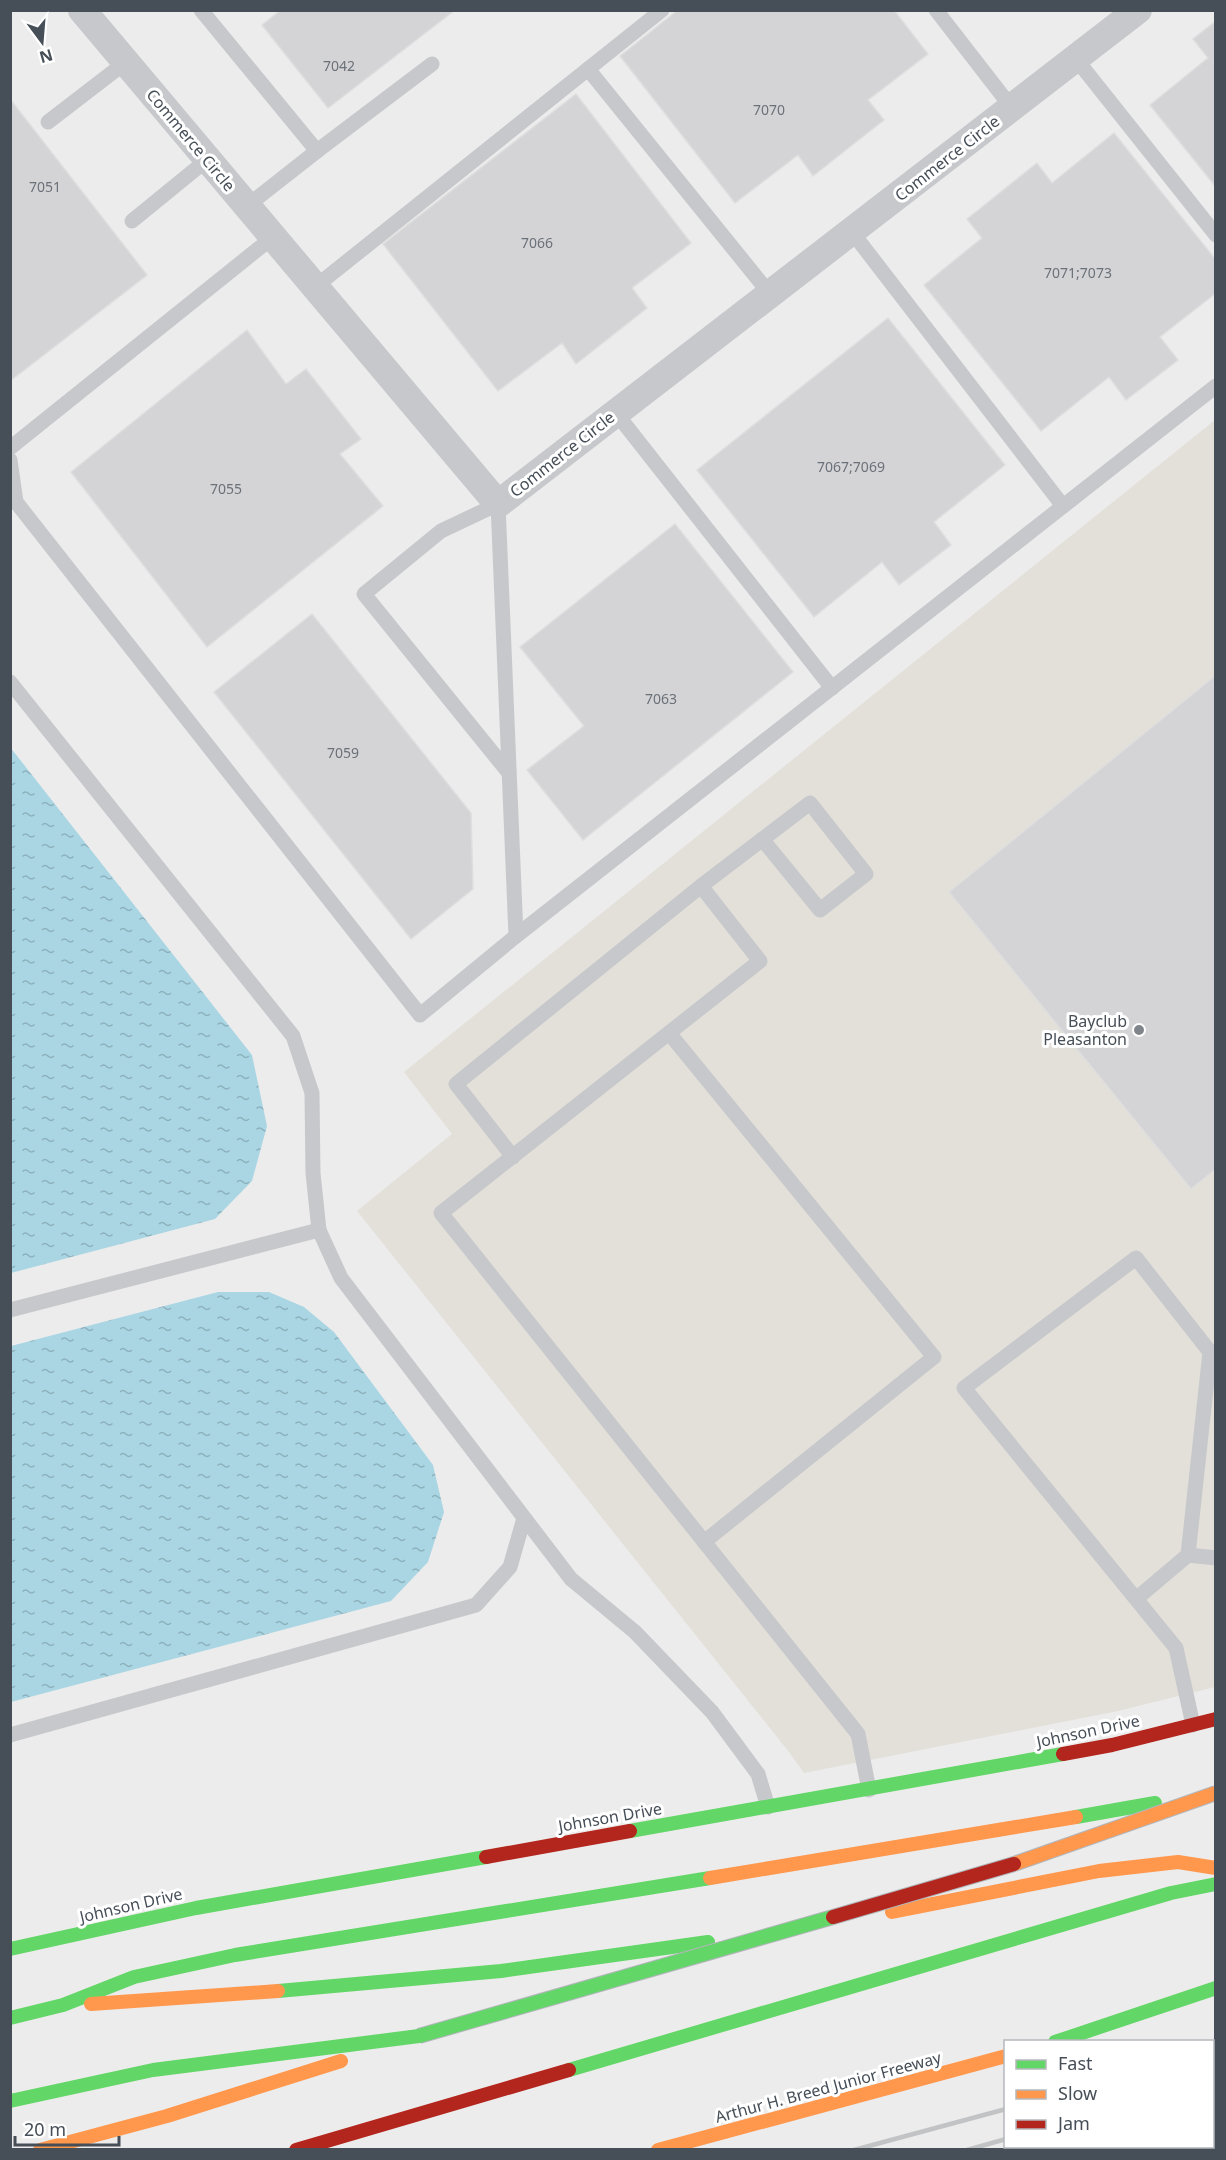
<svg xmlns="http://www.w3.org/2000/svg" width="1226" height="2160" viewBox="0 0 1226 2160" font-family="'Noto Sans',sans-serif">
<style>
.commercial{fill:#e3e0da}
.water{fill:url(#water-ripples)}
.building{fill:#d4d4d7;stroke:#dededf;stroke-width:1.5}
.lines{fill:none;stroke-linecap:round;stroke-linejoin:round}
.lane{stroke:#c7c8cb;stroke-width:15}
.street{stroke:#c7c8cb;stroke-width:28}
.fast{stroke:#63d668;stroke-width:14}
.slow{stroke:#ff974d;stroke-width:14}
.jam{stroke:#b3261e;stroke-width:14}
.rail{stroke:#c2c3c5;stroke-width:4.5}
.fast-bridge-casing{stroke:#b2b6bb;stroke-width:16;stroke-linecap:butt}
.slow-bridge-casing{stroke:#b2b6bb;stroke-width:16;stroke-linecap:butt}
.jam-bridge-casing{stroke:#b2b6bb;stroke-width:16;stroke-linecap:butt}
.fast-bridge{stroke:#63d668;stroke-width:14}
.slow-bridge{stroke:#ff974d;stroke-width:14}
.jam-bridge{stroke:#b3261e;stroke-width:14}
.poi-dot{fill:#80858b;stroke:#fff;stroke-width:2}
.labels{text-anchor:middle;stroke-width:6;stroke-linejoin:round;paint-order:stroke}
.number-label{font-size:14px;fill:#6b7178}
.street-label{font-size:16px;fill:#464e57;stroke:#fff}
.poi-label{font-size:16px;fill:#464e57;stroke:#fff;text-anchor:end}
</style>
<defs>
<pattern id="water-ripples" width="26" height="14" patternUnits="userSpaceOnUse" patternTransform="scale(1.5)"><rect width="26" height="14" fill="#aad6e4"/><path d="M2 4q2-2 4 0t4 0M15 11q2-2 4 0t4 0" fill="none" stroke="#8cb0bc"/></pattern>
</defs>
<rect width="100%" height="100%" fill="#edecec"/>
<path class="commercial" d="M1215,420V1687L1118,1711L804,1773L789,1752L357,1211L452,1134L404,1072Z"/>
<g class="water">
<path d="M10,747L252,1055L267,1126L252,1181L215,1219L11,1273Z"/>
<path d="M218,1292H269L304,1307L334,1332L433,1465L444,1512L428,1562L391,1601L11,1702V1346Z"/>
</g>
<g class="building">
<path d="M281,10H455L328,108L262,25Z"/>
<path d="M678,10H894L928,54L868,100L884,120L813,176L798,155L735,203L620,56Z"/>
<path d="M1216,21V187L1150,105L1208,58L1193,39Z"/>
<path d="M576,94L691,243L632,288L647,308L576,364L562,343L498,391L383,244Z"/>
<path d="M10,99L147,275L10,381Z"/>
<path d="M1114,133L1216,260V293L1160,337L1178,360L1126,400L1109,377L1041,431L924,285L982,238L967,219L1037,163L1052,183Z"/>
<path d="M888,318L1005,465L934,522L951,545L899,585L882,562L814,617L697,470Z"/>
<path d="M247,330L286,384L306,369L361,439L340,454L383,506L207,647L71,472Z"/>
<path d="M675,524L793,672L583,840L527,770L584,726L520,647Z"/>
<path d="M312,614L471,813L473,889L411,939L214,692Z"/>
<path d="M1216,675V1169L1191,1189L949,892Z"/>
</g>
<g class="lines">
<g class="lane">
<path d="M201,10L317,151L432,64"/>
<path d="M936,10L1012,108"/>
<path d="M1076,59L1216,235"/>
<path d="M588,69L770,294"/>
<path d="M48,122L126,62"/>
<path d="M247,206L317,151"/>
<path d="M132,221L208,159"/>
<path d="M852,232L1063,506"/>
<path d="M315,287L662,10"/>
<path d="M616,413L832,688"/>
<path d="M10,448L273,237"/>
<path d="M10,460L16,502L420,1015L516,936L498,504L441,531L364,594L509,773"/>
<path d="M10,682L293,1036L312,1093L313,1173L319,1230L341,1278L571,1579L635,1632L712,1712L758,1774L768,1807"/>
<path d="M701,886L810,803L866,874L820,910L762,839"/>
<path d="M516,936L1216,386"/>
<path d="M669,1033L934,1357L704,1542"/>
<path d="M513,1157L456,1084L701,886L760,961L441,1213L858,1734L869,1790"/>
<path d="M10,1310L319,1230"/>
<path d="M1188,1555L1216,1558"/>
<path d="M1136,1599L1188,1555L1210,1352L1136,1258L964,1388L1176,1648L1193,1725"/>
<path d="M10,1735L476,1605L510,1567L524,1518"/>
</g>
<path class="street" d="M82,10L498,504L1138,10"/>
<g class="fast">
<path d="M1076,1817L1155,1803"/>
<path d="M630,1831L1063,1754"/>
<path d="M10,1949L196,1908L486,1857"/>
<path d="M278,1991L501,1971L708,1942"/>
<path d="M10,2018L63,2005L134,1977L235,1955L710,1878"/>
<path d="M1055,2042L1216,1988"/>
<path d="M569,2070L1171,1893L1216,1884"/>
<path d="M10,2101L153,2070L419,2036"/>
</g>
<g class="slow">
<path d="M710,1878L1076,1817"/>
<path d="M892,1912L1099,1871L1178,1862L1216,1868"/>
<path d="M91,2004L278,1991"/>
<path d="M40,2150L167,2116L341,2061"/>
<path d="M658,2150L1006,2056"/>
<path d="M1104,2150L1115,2146"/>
</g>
<g class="jam">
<path d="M1063,1754L1112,1745L1216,1719"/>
<path d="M486,1857L630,1831"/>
<path d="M1212,2118L1216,2117"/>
<path d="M296,2150L569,2070"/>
</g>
<g class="rail">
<path d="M1212,2049L1216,2048"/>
<path d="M1212,2080L1216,2079"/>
<path d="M854,2150L1006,2109"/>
<path d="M967,2150L1006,2139"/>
</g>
<g class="fast-bridge-casing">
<path id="fast-bridge" d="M419,2036L833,1917"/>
</g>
<g class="slow-bridge-casing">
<path id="slow-bridge" d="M1014,1864L1216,1793"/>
</g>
<g class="jam-bridge-casing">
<path id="jam-bridge" d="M833,1917L1014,1864"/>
</g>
<use href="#fast-bridge" class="fast-bridge"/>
<use href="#slow-bridge" class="slow-bridge"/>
<use href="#jam-bridge" class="jam-bridge"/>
</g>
<circle class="poi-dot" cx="1139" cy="1030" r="6"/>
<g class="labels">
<g class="number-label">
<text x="339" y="71">7042</text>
<text x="769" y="115">7070</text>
<text x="45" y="192">7051</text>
<text x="537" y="248">7066</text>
<text x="1078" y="278">7071;7073</text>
<text x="851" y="472">7067;7069</text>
<text x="226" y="494">7055</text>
<text x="661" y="704">7063</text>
<text x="343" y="758">7059</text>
</g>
<g class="street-label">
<text transform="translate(191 140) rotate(50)" y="6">Commerce Circle</text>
<text transform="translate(947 158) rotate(-38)" y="6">Commerce Circle</text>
<text transform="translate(562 454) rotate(-38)" y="6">Commerce Circle</text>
<text transform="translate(1088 1731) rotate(-12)" y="6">Johnson Drive</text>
<text transform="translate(610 1817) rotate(-10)" y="6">Johnson Drive</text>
<text transform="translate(131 1905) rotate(-13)" y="6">Johnson Drive</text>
<text transform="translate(828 2087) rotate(-15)" y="6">Arthur H. Breed Junior Freeway</text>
</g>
<g class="poi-label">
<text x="1127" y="1027">Bayclub<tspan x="1127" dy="18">Pleasanton</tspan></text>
</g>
</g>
<rect width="1226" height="2160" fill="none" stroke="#464e57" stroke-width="24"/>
<rect x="1004" y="2040" width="210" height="108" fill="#ffffff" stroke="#b5b8bc" stroke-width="1.5"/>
<rect x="1016" y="2060" width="30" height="9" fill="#63d668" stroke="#b5b8bc" stroke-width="1.5"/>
<text x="1058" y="2070" font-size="18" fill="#464e57">Fast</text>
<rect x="1016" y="2090" width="30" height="9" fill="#ff974d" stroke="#b5b8bc" stroke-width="1.5"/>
<text x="1058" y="2100" font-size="18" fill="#464e57">Slow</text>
<rect x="1016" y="2120" width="30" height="9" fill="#b3261e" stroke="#b5b8bc" stroke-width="1.5"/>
<text x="1058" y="2130" font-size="18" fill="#464e57">Jam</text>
<g transform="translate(42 42) rotate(164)" stroke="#ffffff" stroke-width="4.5" paint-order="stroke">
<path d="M0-4.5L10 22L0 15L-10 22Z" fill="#464e57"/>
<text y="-9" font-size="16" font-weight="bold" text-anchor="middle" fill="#464e57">N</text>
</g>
<path d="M15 2136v9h104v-9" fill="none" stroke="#464e57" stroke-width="3"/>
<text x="24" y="2136" font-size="18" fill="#464e57" stroke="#ffffff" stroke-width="4.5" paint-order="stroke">20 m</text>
</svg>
